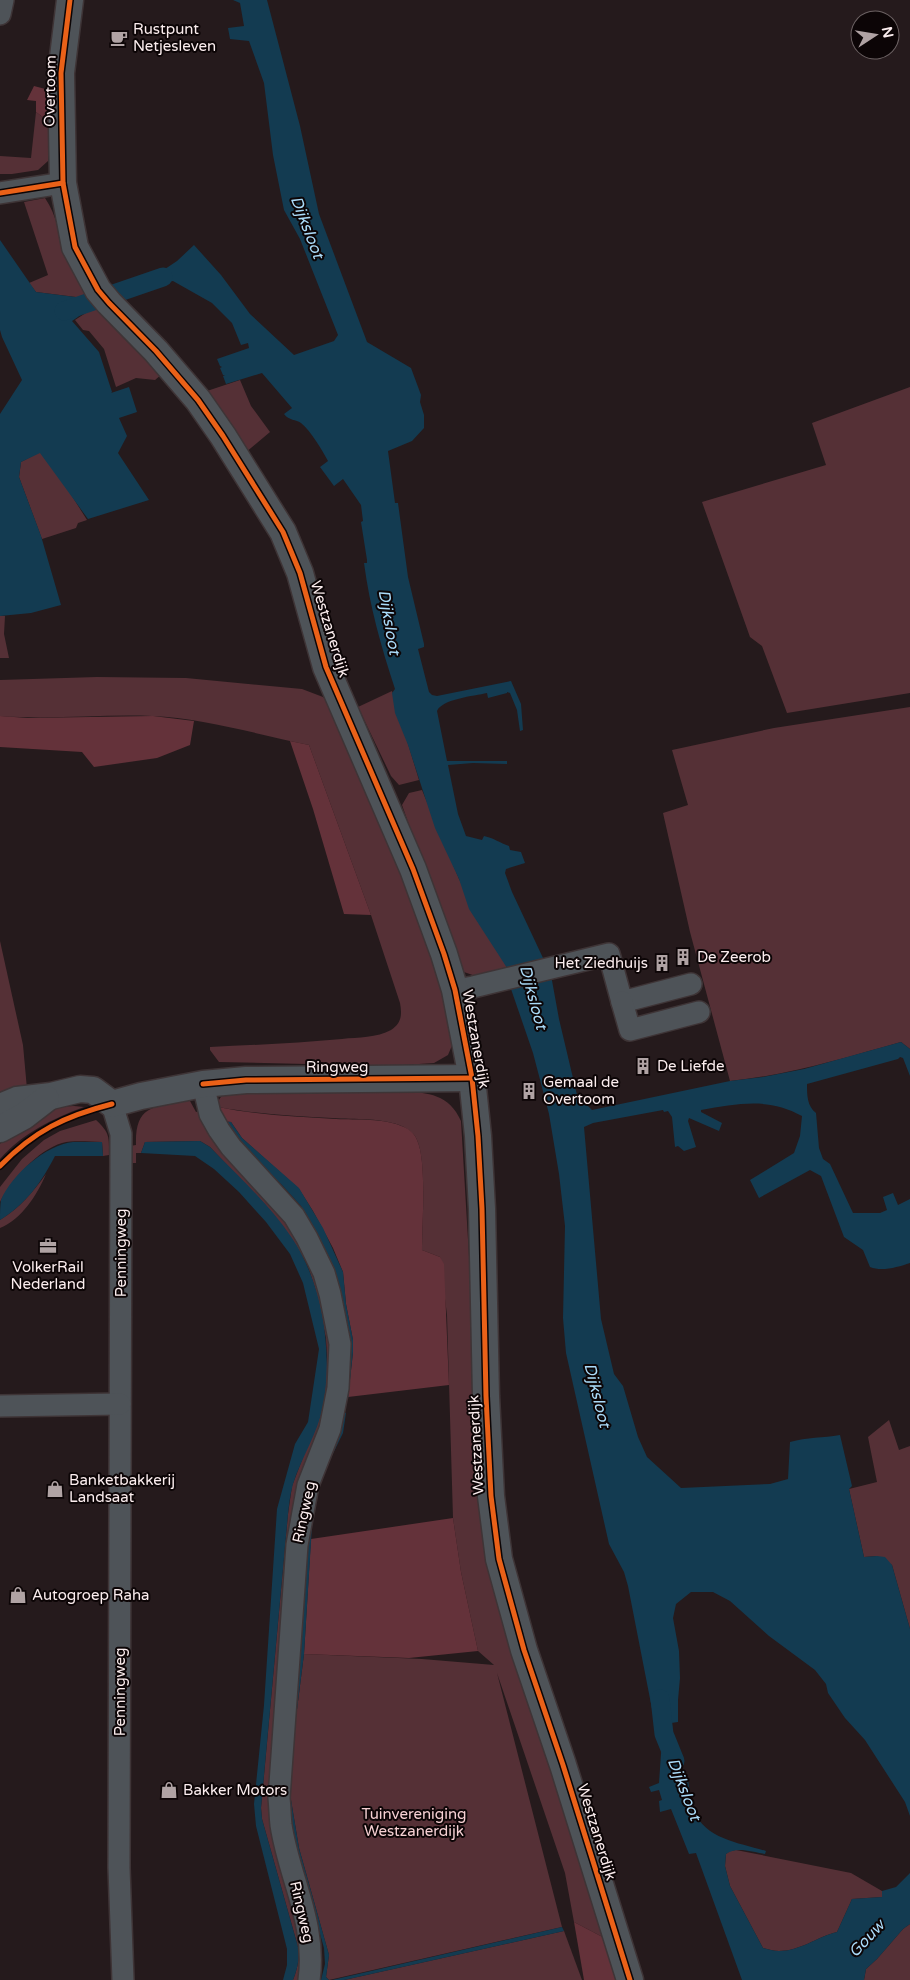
<svg xmlns="http://www.w3.org/2000/svg" width="910" height="1980" viewBox="0 0 910 1980" font-family="'Varela Round',sans-serif">
<style>
.green{fill:#553036}
.forest{fill:#64323a}
.water{fill:#133b51}
.lines{fill:none;stroke-linecap:round;stroke-linejoin:round}
.canal{stroke:#133b51;stroke-width:19}
.minor-casing{stroke:#3e3436;stroke-width:24}
.tertiary-casing{stroke:#3e3436;stroke-width:29}
.minor{stroke:#4e5358;stroke-width:21}
.tertiary{stroke:#4e5358;stroke-width:26}
.cycleway-casing{stroke:#0c0506;stroke-width:8}
.cycleway{stroke:#ea6118;stroke-width:5}
.labels{text-anchor:middle;stroke-width:4;stroke-linejoin:round;paint-order:stroke}
.poi-label{font-size:15px;fill:#fbedee;stroke:#0c0506;text-anchor:start}
.street-label{font-size:15px;fill:#fbedee;stroke:#0c0506}
.park-label{font-size:15px;fill:#f6d0d3;stroke:#0c0506}
.water-label{font-size:16px;font-style:italic;fill:#aadbf9;stroke:#0c0506}
</style>
<rect width="100%" height="100%" fill="#251a1c"/>
<g class="green">
<path d="M36,112L48,121V161L38,170L12,174H0V156L31,158Z"/>
<path d="M45,198C61,221 59,248 73,271C78,280 87,287 94,294L84,298L36,292L29,283L48,275L24,202Z"/>
<path d="M95,307L99,312L107,310L162,374L155,380L136,378L116,387L104,349L89,331L83,330L75,320Z"/>
<path d="M240,380L251,406L270,432L245,453L207,391Z"/>
<path d="M910,387V693L787,713L762,646L750,637L702,502L826,465L812,423Z"/>
<path d="M40,452L65,485L87,520L78,523L76,528L42,539L19,477L21,462Z"/>
<path d="M0,616H5L4,634L9,658H0Z"/>
<path d="M97,677L186,678L302,689L323,697L337,711L408,876L456,1036L448,1055L434,1063L390,1066L219,1062L210,1050V1047C254,1045 298,1043 342,1039C358,1037 377,1038 391,1030C402,1023 402,1014 400,1003L371,915L309,745C260,735 202,718 152,716C102,714 51,720 0,716V680Z"/>
<path d="M392,691L419,780L399,785L391,776L358,707Z"/>
<path d="M910,707V1049L901,1042C844,1058 789,1075 730,1081L690,932L663,813L688,805L672,750L774,728Z"/>
<path d="M422,790L459,879L509,971L484,979L464,972L456,958L402,805L409,793Z"/>
<path d="M0,941L23,1045L27,1089L0,1094Z"/>
<path d="M402,1091C429,1093 449,1094 461,1121L471,1290L512,1655L612,1942L574,1922L565,1873L497,1673L562,1927L329,1980L326,1977L329,1955L299,1848L290,1794L294,1733L304,1654L422,1659L494,1665L478,1651L461,1572L453,1518L447,1315L440,1257L422,1250C422,1225 427,1162 417,1140C415,1134 409,1130 404,1127C383,1117 354,1120 332,1118C293,1116 256,1114 218,1107C218,1100 220,1095 228,1093Z"/>
<path d="M182,1100L190,1101L196,1112L202,1110L293,1223L333,1320L329,1411L303,1484L274,1789L304,1932V1980H293C297,1970 300,1959 298,1947L262,1819L261,1808L288,1514L292,1486L322,1408L327,1356L326,1338L315,1288L307,1263L268,1208L210,1147L200,1141L145,1142L141,1153H136V1163H129L130,1146L136,1145C135,1107 151,1108 182,1100Z"/>
<path d="M74,1106L84,1107C52,1119 23,1133 0,1159V1144L6,1136L56,1107Z"/>
<path d="M96,1120C110,1133 109,1137 109,1155L103,1156L102,1142C89,1142 75,1140 62,1143C38,1150 11,1180 0,1202V1187L22,1159L44,1140L60,1131Z"/>
<path d="M46,1174C37,1195 22,1219 0,1228V1220C20,1208 33,1192 46,1174Z"/>
<path d="M889,1420L899,1450L910,1446V1629L892,1565L877,1556L864,1557L849,1489L877,1482L868,1437Z"/>
<path d="M736,1850L851,1873L882,1891V1897L852,1899L837,1932C817,1937 800,1951 779,1951C774,1951 768,1949 763,1948L730,1886L725,1866L726,1854L730,1851Z"/>
<path d="M910,1924V1980H864L866,1969L877,1959L903,1929Z"/>
<path d="M564,1931L582,1980H344Z"/>
</g>
<g class="forest">
<path d="M34,86L49,90L48,121L36,112V101L27,100Z"/>
<path d="M0,716L28,718L153,716L194,721L190,745L157,758L94,767L82,752L0,747Z"/>
<path d="M290,741L309,745L371,915L344,914L313,809Z"/>
<path d="M218,1107C257,1115 296,1117 336,1119C357,1120 384,1118 404,1127C409,1129 415,1134 417,1140C427,1161 422,1225 422,1250L440,1257L444,1264L449,1385L348,1397L353,1352V1340L346,1304L343,1272L333,1248L313,1211L299,1189L242,1138L231,1122L221,1121Z"/>
<path d="M453,1518L461,1572L478,1651L409,1658L304,1654L311,1539Z"/>
<path d="M574,1922L612,1942L623,1980H584Z"/>
</g>
<g class="water">
<path d="M233,0H267L300,126L319,214L367,342L411,368L421,395L420,402L424,415V428L412,441L388,451L395,503H398L408,577L424,644V647L418,649L429,692L432,695L437,696L511,681L521,704L523,730L520,731L517,710L510,693L507,692V693L488,698L487,693C474,696 442,699 437,711L447,761H507V764L473,763L448,765L458,814L466,836L482,840L484,836C494,838 500,843 509,846L510,850L521,852L525,863L506,869L505,873L512,892L551,975L559,1019L577,1095L592,1110L730,1081L763,1077L804,1069L901,1042L910,1049V1076L903,1058L900,1057L898,1059L807,1084C807,1095 807,1106 816,1113L819,1148L823,1159L830,1164L853,1213H880L887,1210L883,1197L893,1193L898,1205L910,1199V1263C898,1267 882,1272 870,1267L863,1250L844,1237L821,1176L810,1170L759,1198L750,1180L794,1153L800,1136L802,1116C768,1097 738,1104 701,1110V1112L722,1123L719,1131L689,1118L688,1121L696,1147L684,1151L678,1146L675,1147L672,1117L668,1111L664,1112L663,1110L593,1123L584,1127L601,1319L614,1374L623,1386L638,1437L647,1457L681,1488L770,1484L788,1479L790,1442C807,1437 823,1438 840,1435L852,1486L849,1489L864,1557L877,1556L885,1557L892,1565L910,1629V1816L905,1802L865,1740L845,1718L828,1693L826,1684L815,1670L769,1636L730,1601L713,1592H691L676,1604L673,1618L679,1651L680,1678L678,1700V1722L657,1725L653,1714L628,1586L624,1572L609,1544L566,1353L563,1318L565,1226L559,1174L549,1114L533,1053L511,989L509,971L469,909L459,879L435,828L408,745L395,713L392,693L395,689C381,646 370,608 364,563H367V560L361,522L363,521L361,505L343,479L334,486L320,467L328,461C322,450 311,431 301,423C296,419 289,421 284,414L292,408L262,373L226,384L223,376L225,375H223L220,368L222,367L220,366L217,359L249,348L248,343L241,345L232,323L212,303L173,281L166,282L162,271L177,261L194,245L221,275L250,314L294,355L334,341L338,335L300,239L284,210L273,155L264,83L249,41L230,39L228,28L244,26L240,3Z"/>
<path d="M0,240L36,292L83,298L91,308L72,321L99,352L112,392L111,393L129,387L137,412L119,418L127,436L118,453L149,500L88,519L40,453L21,462L19,477L41,536L61,605L31,613L0,616V414L22,380L2,337L0,330Z"/>
<path d="M221,1121L231,1122L242,1138L299,1188L323,1228L343,1272L346,1304L353,1340V1352L348,1399L344,1398L342,1303L334,1268L301,1206L281,1184L256,1162Z"/>
<path d="M200,1141L210,1147C238,1176 269,1204 292,1238C323,1284 333,1352 323,1406C318,1433 301,1458 293,1484C290,1494 289,1505 288,1514L261,1808L262,1819L298,1947C300,1959 297,1970 293,1980H283L287,1965V1949L256,1826L254,1804L264,1705L277,1509L295,1444L308,1422L319,1349L303,1283L290,1254L266,1222L239,1192L214,1169L195,1156L141,1153L145,1142Z"/>
<path d="M73,1142H102L103,1156H55C41,1183 26,1204 0,1220C0,1213 0,1206 1,1200C12,1174 46,1145 73,1142Z"/>
<path d="M343,1412L346,1413L343,1433L321,1478L313,1510L304,1654L294,1733L290,1794L299,1848L329,1955L326,1977L329,1980H321L325,1964L324,1948L296,1849L286,1796L310,1513L314,1490L325,1462L340,1433Z"/>
<path d="M673,1737L674,1744L677,1746C677,1756 681,1773 688,1780C690,1790 690,1802 694,1811C705,1839 740,1843 766,1851L765,1854C753,1852 736,1846 726,1854L725,1866L730,1886L763,1948C768,1949 774,1951 779,1951C800,1951 817,1937 837,1932L852,1899L882,1897V1891L896,1887L910,1873V1924L903,1929L877,1959L866,1969L864,1980H742L696,1853L689,1854L671,1809L660,1812L659,1801L662,1800L659,1790L651,1792L649,1787L659,1783L662,1739Z"/>
<path d="M562,1927L564,1931L344,1980H332Z"/>
</g>
<g class="lines">
<g class="canal">
<path d="M64,311L163,277"/>
<path d="M660,1699L664,1734L675,1761"/>
</g>
<g class="minor-casing">
<g id="minor">
<path d="M0,14L3,0"/>
<path d="M0,193L63,183"/>
<path d="M455,990L473,987L609,954L622,1002L691,984"/>
<path d="M622,1002L630,1030L699,1012"/>
<path d="M203,1084L210,1114L219,1130L231,1147L294,1216L307,1238L324,1273L330,1294L340,1344L338,1388L330,1429L308,1485L297,1545L279,1798C280,1807 280,1816 281,1825C289,1878 317,1924 309,1980"/>
<path d="M112,1104L121,1134L119,1868L123,1980"/>
<path d="M0,1406L120,1404"/>
</g>
</g>
<g class="tertiary-casing">
<g id="tertiary">
<path d="M70,0L61,73L63,183L75,247L98,290L109,303L156,351L198,400L223,436L283,532L300,573L326,667L413,869L444,954L455,990L472,1078L478,1136L482,1209L486,1396L491,1496L499,1559L524,1650L563,1765L630,1980"/>
<path d="M0,1107L17,1100L51,1096L80,1089L93,1090L112,1104L141,1096L203,1084L246,1080L472,1078"/>
<path d="M0,1129L24,1116L46,1099"/>
</g>
</g>
<use href="#minor" class="minor"/>
<use href="#tertiary" class="tertiary"/>
<g class="cycleway-casing">
<g id="cycleway">
<path d="M70,0L61,73L63,183L75,247L98,290L109,303L156,351L198,400L223,436L283,532L300,573L326,667L413,869L444,954L455,990L472,1078L478,1136L482,1209L486,1396L491,1496L499,1559L524,1650L563,1765L630,1980"/>
<path d="M0,193L63,183"/>
<path d="M203,1084L246,1080L472,1078"/>
<path d="M0,1166C34,1131 65,1116 112,1104"/>
</g>
</g>
<use href="#cycleway" class="cycleway"/>
</g>
<defs>
<g id="cafe-bare" transform="scale(1.35)"><path d="M-5.5-4.5H6V0H3Q3 3.5 0 3.5H-2.5Q-5.5 3.5-5.5 0ZM3-3.2v2h1.7v-2ZM-6 4.5H4V6H-6Z" fill="#b0a3a4" stroke="#0c0506" stroke-width="2.5" paint-order="stroke"/></g>
<g id="building-bare" transform="scale(1.35)"><path d="M-4-6H4V6H1V3H-1V6H-4ZM-2.5-4.3h1.7v1.8h-1.7ZM.8-4.3h1.7v1.8H.8ZM-2.5-1h1.7V.8h-1.7ZM.8-1h1.7V.8H.8Z" fill="#b0a3a4" stroke="#0c0506" stroke-width="2.5" paint-order="stroke"/></g>
<g id="office-bare" transform="scale(1.35)"><path d="M-6-3h4V-5.5h4V-3h4V5H-6ZM-1-4.5V-3h2v-1.5ZM-6 0V1H6V0Z" fill="#b0a3a4" stroke="#0c0506" stroke-width="2.5" paint-order="stroke"/></g>
<g id="shop-bare" transform="scale(1.35)"><path d="M-5-2.5h2.3a2.7 3.5 0 0 1 5.4 0H5L5.5 6h-11ZM-1.5-2.5h3a1.5 2.3 0 0 0-3 0Z" fill="#b0a3a4" stroke="#0c0506" stroke-width="2.5" paint-order="stroke"/></g>
</defs>
<g fill-rule="evenodd">
<use href="#cafe-bare" x="119" y="38"/>
<use href="#building-bare" x="683" y="957"/>
<use href="#building-bare" x="662" y="963"/>
<use href="#building-bare" x="643" y="1066"/>
<use href="#building-bare" x="529" y="1091"/>
<use href="#office-bare" x="48" y="1246"/>
<use href="#shop-bare" x="55" y="1489"/>
<use href="#shop-bare" x="18" y="1595"/>
<use href="#shop-bare" x="169" y="1790"/>
</g>
<g class="labels">
<g class="poi-label">
<text x="133" y="34">Rustpunt<tspan x="133" dy="17">Netjesleven</tspan></text>
<text x="697" y="962">De Zeerob</text>
<text x="648" y="968" text-anchor="end">Het Ziedhuijs</text>
<text x="657" y="1071">De Liefde</text>
<text x="543" y="1087">Gemaal de<tspan x="543" dy="17">Overtoom</tspan></text>
<text x="48" y="1272" text-anchor="middle">VolkerRail<tspan x="48" dy="17">Nederland</tspan></text>
<text x="69" y="1485">Banketbakkerij<tspan x="69" dy="17">Landsaat</tspan></text>
<text x="32" y="1600">Autogroep Raha</text>
<text x="183" y="1795">Bakker Motors</text>
</g>
<g class="street-label">
<text transform="translate(50 91) rotate(-89)" y="5">Overtoom</text>
<text transform="translate(330 629) rotate(73)" y="5">Westzanerdijk</text>
<text transform="translate(476 1039) rotate(80)" y="5">Westzanerdijk</text>
<text x="337" y="1072">Ringweg</text>
<text transform="translate(121 1253) rotate(-90)" y="5">Penningweg</text>
<text transform="translate(476 1445) rotate(-93)" y="5">Westzanerdijk</text>
<text transform="translate(304 1512) rotate(-78)" y="5">Ringweg</text>
<text transform="translate(120 1692) rotate(-90)" y="5">Penningweg</text>
<text transform="translate(597 1832) rotate(73)" y="5">Westzanerdijk</text>
<text transform="translate(302 1912) rotate(77)" y="5">Ringweg</text>
</g>
<g class="park-label">
<text x="414" y="1819">Tuinvereniging<tspan x="414" dy="17">Westzanerdijk</tspan></text>
</g>
<g class="water-label">
<text transform="translate(308 227) rotate(69)" y="6">Dijksloot</text>
<text transform="translate(390 622) rotate(80)" y="6">Dijksloot</text>
<text transform="translate(534 997) rotate(75)" y="6">Dijksloot</text>
<text transform="translate(598 1395) rotate(76)" y="6">Dijksloot</text>
<text transform="translate(685 1789) rotate(69)" y="6">Dijksloot</text>
<text transform="translate(866 1938) rotate(-47)" y="6">Gouw</text>
</g>
</g>
<g transform="translate(875 35) rotate(78)"><circle r="24" fill="#0c0506" stroke="#6c6263"/>
<path d="M0-4L9 19L0 12L-9 19Z" fill="#b0a3a4"/>
<text y="-8" font-size="14" font-weight="bold" text-anchor="middle" fill="#fbedee">N</text>
</g>
</svg>
